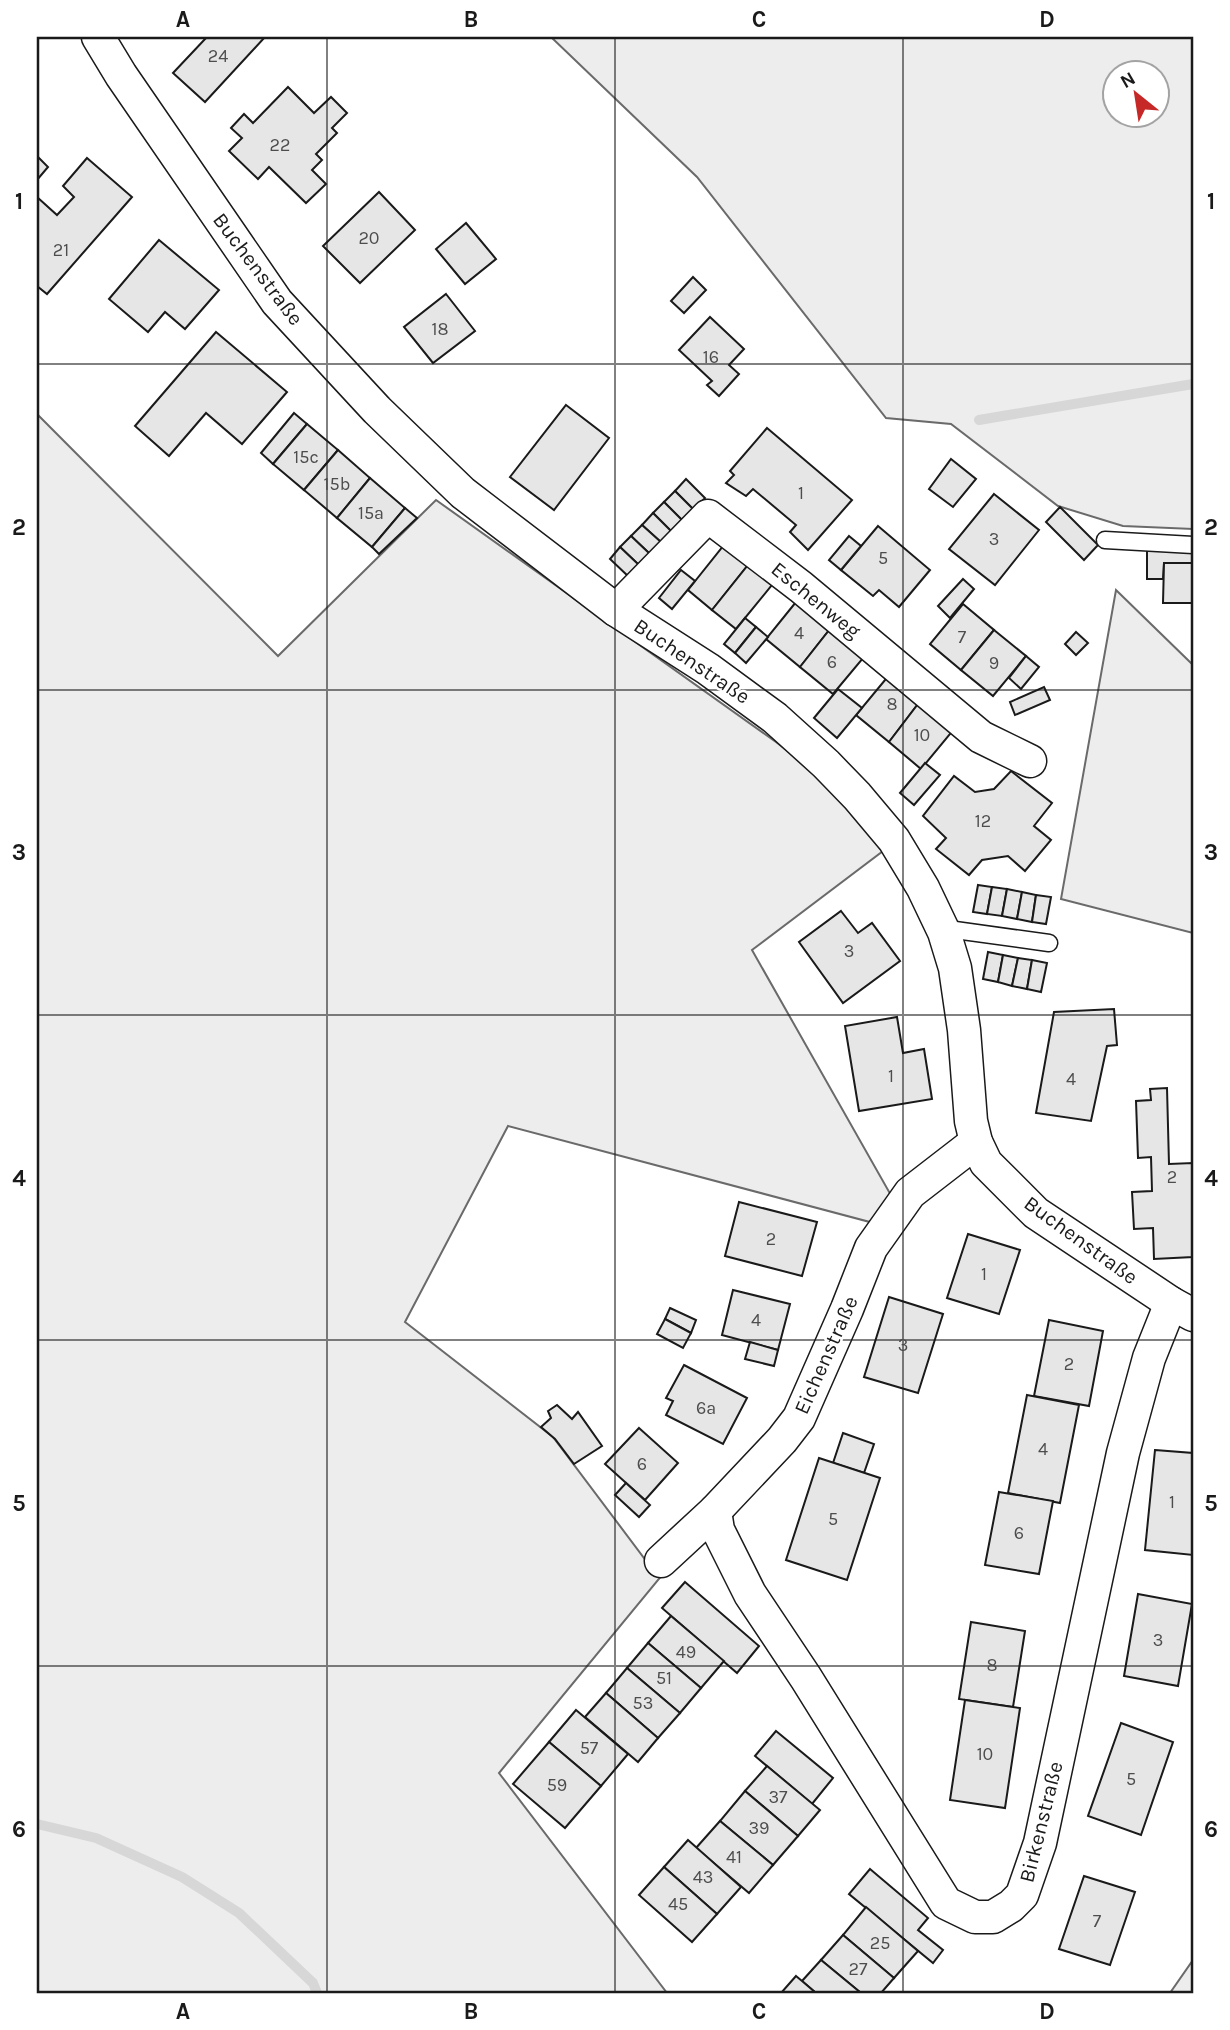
<svg xmlns="http://www.w3.org/2000/svg" width="1230" height="2030" viewBox="0 0 1230 2030" font-family="Karla,sans-serif">
<style>
.green{fill:#ededed;stroke:#6a6a6a;stroke-width:2;fill-rule:evenodd}
.lines{fill:none;stroke-linecap:round;stroke-linejoin:round}
.stream{stroke:#d7d7d7;stroke-width:10}
.building{fill:#e6e6e6;stroke:#1a1a1a;stroke-width:2}
.service-casing{stroke:#1a1a1a;stroke-width:19}
.minor-casing{stroke:#1a1a1a;stroke-width:35}
.service{stroke:#fff;stroke-width:16}
.minor{stroke:#fff;stroke-width:32}
.grid{fill:none;stroke:#1a1a1a;stroke-width:2;stroke-opacity:0.55}
.labels{text-anchor:middle;stroke-width:5;stroke-linejoin:round;paint-order:stroke}
.number-label{font-size:18px;fill:#4d4d4d}
.street-label{font-size:21px;fill:#1a1a1a;stroke:#fff}
.neatline{fill:none;stroke:#1a1a1a;stroke-width:2.5}
.grid-label{font-size:23px;text-anchor:middle;font-weight:bold;fill:#1a1a1a}
</style>
<rect width="100%" height="100%" fill="#fff"/>
<g class="green">
<path d="M551,37H1193V529L1123,526L1058,506L951,424L886,418L697,177ZM1114,74H1156V116H1114Z"/>
<path d="M37,414L278,656L436,500L776,742L837,789L883,851L752,950L892,1197L870,1222L508,1126L405,1322L553,1437L647,1562L663,1574L499,1773L667,1993H37Z"/>
<path d="M1116,590L1193,665V933L1061,899Z"/>
<path d="M1193,1960V1993H1170Z"/>
</g>
<g class="lines">
<g class="stream">
<path d="M979,420L1193,384"/>
<path d="M37,1824L96,1838L182,1877L239,1913L313,1983L317,1993"/>
</g>
</g>
<g class="building">
<path d="M204,37H265L205,102L173,73L206,38Z"/>
<path d="M288,87L314,113L331,97L347,113L332,128L337,133L316,154L322,160L312,170L326,184L306,203L269,167L258,179L229,151L242,138L231,128L244,114L253,123Z"/>
<path d="M37,156L48,167L37,180Z"/>
<path d="M87,158L132,197L47,294L37,286V197L57,215L74,197L63,186Z"/>
<path d="M379,192L415,230L360,283L323,246Z"/>
<path d="M466,223L496,259L465,284L436,249Z"/>
<path d="M159,240L219,290L185,329L165,312L148,332L109,299Z"/>
<path d="M693,277L706,290L684,313L671,301Z"/>
<path d="M446,294L475,331L433,363L404,327Z"/>
<path d="M710,317L744,349L729,365L739,374L719,396L707,385L712,381L679,350Z"/>
<path d="M216,332L287,392L242,444L206,413L169,456L135,426Z"/>
<path d="M566,405L609,438L554,510L510,477Z"/>
<path d="M294,413L307,424L273,464L261,453Z"/>
<path d="M307,424L338,450L304,490L273,464Z"/>
<path d="M767,428L852,500L808,550L790,532L796,525L753,489L746,496L726,483L734,475L730,471Z"/>
<path d="M338,450L370,478L337,518L304,490Z"/>
<path d="M951,459L976,479L953,507L929,489Z"/>
<path d="M370,478L405,508L372,547L337,518Z"/>
<path d="M686,479L705,498L694,510L675,491Z"/>
<path d="M675,491L694,510L683,521L664,502Z"/>
<path d="M994,494L1039,530L995,585L949,549Z"/>
<path d="M664,502L683,521L672,532L653,513Z"/>
<path d="M1060,507L1098,545L1084,560L1046,522Z"/>
<path d="M405,508L417,518L379,554L372,547Z"/>
<path d="M653,513L672,532L662,543L642,525Z"/>
<path d="M642,525L662,543L651,555L631,536Z"/>
<path d="M878,526L930,570L899,607L879,590L873,596L841,570Z"/>
<path d="M631,536L651,555L640,566L620,547Z"/>
<path d="M849,536L861,546L841,570L829,560Z"/>
<path d="M724,545L748,565L712,610L688,590Z"/>
<path d="M620,547L640,566L629,577L610,559Z"/>
<path d="M1147,548L1193,549V563H1164L1163,579H1147Z"/>
<path d="M1164,563H1193V603H1163Z"/>
<path d="M748,565L772,585L736,629L712,610Z"/>
<path d="M681,570L695,581L672,609L659,598Z"/>
<path d="M963,579L974,589L950,618L938,606Z"/>
<path d="M796,602L830,629L800,667L766,639Z"/>
<path d="M963,604L994,630L961,670L930,644Z"/>
<path d="M745,618L756,627L735,653L724,644Z"/>
<path d="M756,627L768,637L746,663L735,653Z"/>
<path d="M830,629L864,657L833,694L800,667Z"/>
<path d="M994,630L1026,656L993,696L961,670Z"/>
<path d="M1076,632L1088,643L1076,655L1065,644Z"/>
<path d="M1026,656L1039,667L1021,689L1009,678Z"/>
<path d="M890,674L921,700L889,742L856,715Z"/>
<path d="M1044,687L1050,700L1015,715L1010,702Z"/>
<path d="M838,689L862,708L837,738L814,718Z"/>
<path d="M921,700L955,728L921,769L889,742Z"/>
<path d="M925,763L940,775L914,805L900,793Z"/>
<path d="M1011,771L1052,803L1034,826L1051,840L1025,871L1008,856L982,860L969,875L936,849L946,838L923,816L954,776L975,792L994,789Z"/>
<path d="M978,885L992,887L987,914L973,912Z"/>
<path d="M992,887L1007,889L1002,916L987,914Z"/>
<path d="M1007,889L1022,892L1017,919L1002,916Z"/>
<path d="M1022,892L1036,895L1032,922L1017,919Z"/>
<path d="M1036,895L1051,897L1046,924L1032,922Z"/>
<path d="M841,911L858,933L872,923L900,961L843,1003L799,942Z"/>
<path d="M988,952L1003,955L998,982L983,979Z"/>
<path d="M1003,955L1018,958L1012,986L998,982Z"/>
<path d="M1018,958L1032,960L1027,989L1012,986Z"/>
<path d="M1032,960L1047,963L1041,992L1027,989Z"/>
<path d="M1114,1009L1117,1045L1107,1046L1091,1121L1036,1113L1054,1012Z"/>
<path d="M897,1017L903,1053L924,1049L932,1099L859,1111L845,1026Z"/>
<path d="M1167,1088L1169,1164L1193,1163V1257L1154,1259L1153,1228L1134,1229L1132,1192L1152,1191L1151,1157L1138,1158L1136,1101L1151,1100L1150,1089Z"/>
<path d="M739,1202L817,1222L802,1276L725,1256Z"/>
<path d="M968,1234L1020,1250L999,1314L947,1298Z"/>
<path d="M733,1290L790,1304L778,1350L722,1335Z"/>
<path d="M889,1297L943,1314L918,1393L864,1377Z"/>
<path d="M670,1308L696,1320L691,1333L665,1319Z"/>
<path d="M665,1319L691,1333L683,1348L657,1334Z"/>
<path d="M1049,1320L1103,1331L1089,1406L1034,1396Z"/>
<path d="M750,1342L778,1350L774,1366L745,1359Z"/>
<path d="M684,1365L747,1398L723,1444L666,1415L673,1401L666,1398Z"/>
<path d="M1027,1395L1079,1405L1060,1503L1008,1493Z"/>
<path d="M557,1405L572,1419L578,1412L602,1446L574,1464L555,1439L541,1427L551,1418L548,1411Z"/>
<path d="M639,1428L678,1463L645,1500L605,1464Z"/>
<path d="M843,1433L874,1444L864,1473L833,1463Z"/>
<path d="M1155,1450L1193,1453V1555L1145,1550Z"/>
<path d="M819,1458L880,1478L847,1580L786,1560Z"/>
<path d="M626,1483L650,1505L639,1517L615,1495Z"/>
<path d="M999,1492L1053,1501L1039,1574L985,1565Z"/>
<path d="M685,1582L759,1646L737,1673L662,1608Z"/>
<path d="M1138,1594L1192,1604L1178,1686L1124,1676Z"/>
<path d="M671,1616L724,1661L701,1688L648,1643Z"/>
<path d="M971,1622L1025,1631L1013,1707L959,1699Z"/>
<path d="M648,1643L701,1688L680,1713L627,1668Z"/>
<path d="M627,1668L680,1713L658,1738L606,1693Z"/>
<path d="M606,1693L658,1738L638,1762L585,1717Z"/>
<path d="M965,1700L1020,1708L1005,1808L950,1800Z"/>
<path d="M576,1710L628,1754L601,1786L549,1742Z"/>
<path d="M1121,1723L1173,1742L1141,1835L1088,1816Z"/>
<path d="M776,1731L833,1778L812,1804L755,1756Z"/>
<path d="M549,1742L601,1786L565,1828L513,1784Z"/>
<path d="M767,1766L820,1810L798,1836L745,1791Z"/>
<path d="M745,1791L798,1836L773,1865L720,1821Z"/>
<path d="M720,1821L773,1865L749,1893L696,1848Z"/>
<path d="M688,1840L741,1887L717,1914L664,1867Z"/>
<path d="M664,1867L717,1914L692,1942L639,1895Z"/>
<path d="M870,1869L928,1918L918,1930L943,1950L933,1963L849,1894Z"/>
<path d="M1084,1876L1135,1892L1110,1965L1059,1949Z"/>
<path d="M866,1907L918,1951L894,1978L843,1935Z"/>
<path d="M843,1935L894,1978L881,1993H861L821,1960Z"/>
<path d="M821,1960L861,1993H816L802,1981Z"/>
<path d="M796,1976L802,1981L816,1993H781Z"/>
</g>
<g class="lines">
<g class="service-casing">
<g id="service">
<path d="M1105,540L1193,545"/>
<path d="M944,932L955,930L1049,943"/>
</g>
</g>
<g class="minor-casing">
<g id="minor">
<path d="M98,37L121,75L277,302L377,410L463,493L616,610L708,669L775,718L826,764L857,796L894,840L923,888L944,932L955,968L964,1030L971,1121L976,1142L986,1163L1036,1213L1171,1303L1193,1315"/>
<path d="M616,610L708,516L801,587L981,737L1030,761"/>
<path d="M715,1511L718,1530L750,1594L806,1678L946,1903L975,1917H993L1011,1906L1022,1895L1040,1843L1123,1453L1149,1358L1171,1303"/>
<path d="M661,1561L715,1511L782,1440L799,1418L847,1309L871,1248L910,1193L976,1142"/>
</g>
</g>
<use href="#service" class="service"/>
<use href="#minor" class="minor"/>
</g>
<path class="grid" d="M327,37V1993M615,37V1993M903,37V1993M37,364H1193M37,690H1193M37,1015H1193M37,1340H1193M37,1666H1193"/>
<g class="labels">
<g class="number-label">
<text x="218" y="62">24</text>
<text x="280" y="151">22</text>
<text x="369" y="244">20</text>
<text x="61" y="256">21</text>
<text x="440" y="335">18</text>
<text x="711" y="363">16</text>
<text x="306" y="463">15c</text>
<text x="337" y="490">15b</text>
<text x="801" y="499">1</text>
<text x="371" y="519">15a</text>
<text x="994" y="545">3</text>
<text x="883" y="564">5</text>
<text x="799" y="639">4</text>
<text x="962" y="643">7</text>
<text x="832" y="668">6</text>
<text x="994" y="669">9</text>
<text x="892" y="710">8</text>
<text x="922" y="741">10</text>
<text x="983" y="827">12</text>
<text x="849" y="957">3</text>
<text x="891" y="1082">1</text>
<text x="1071" y="1085">4</text>
<text x="1172" y="1183">2</text>
<text x="771" y="1245">2</text>
<text x="984" y="1280">1</text>
<text x="756" y="1326">4</text>
<text x="903" y="1351">3</text>
<text x="1069" y="1370">2</text>
<text x="706" y="1414">6a</text>
<text x="1043" y="1455">4</text>
<text x="642" y="1470">6</text>
<text x="1172" y="1508">1</text>
<text x="833" y="1525">5</text>
<text x="1019" y="1539">6</text>
<text x="1158" y="1646">3</text>
<text x="686" y="1658">49</text>
<text x="992" y="1671">8</text>
<text x="664" y="1684">51</text>
<text x="643" y="1709">53</text>
<text x="589" y="1754">57</text>
<text x="985" y="1760">10</text>
<text x="1131" y="1785">5</text>
<text x="557" y="1791">59</text>
<text x="778" y="1803">37</text>
<text x="759" y="1834">39</text>
<text x="734" y="1863">41</text>
<text x="703" y="1883">43</text>
<text x="678" y="1910">45</text>
<text x="1097" y="1927">7</text>
<text x="880" y="1949">25</text>
<text x="858" y="1975">27</text>
</g>
<g class="street-label">
<text transform="translate(258 269) rotate(53)" y="7">Buchenstraße</text>
<text transform="translate(816 600) rotate(39)" y="7">Eschenweg</text>
<text transform="translate(692 661) rotate(34)" y="7">Buchenstraße</text>
<text transform="translate(1081 1240) rotate(36)" y="7">Buchenstraße</text>
<text transform="translate(826 1355) rotate(-66)" y="7">Eichenstraße</text>
<text transform="translate(1041 1822) rotate(-76)" y="7">Birkenstraße</text>
</g>
</g>
<rect width="1230" height="2030" fill="none" stroke="#ffffff" stroke-width="77"/>
<g transform="translate(1136 94) rotate(330)"><circle r="33" fill="#ffffff" stroke="#a3a3a3" stroke-width="2"/>
<path d="M0-5L12 26L0 18L-12 26Z" fill="#c62828"/>
<text y="-10" font-size="19" font-weight="bold" text-anchor="middle" fill="#1a1a1a">N</text>
</g>
<rect x="38" y="38" width="1154" height="1954" class="neatline"/>
<g class="grid-label">
<text x="183" y="27">A</text>
<text x="471" y="27">B</text>
<text x="759" y="27">C</text>
<text x="1047" y="27">D</text>
<text x="19" y="209">1</text>
<text x="1211" y="209">1</text>
<text x="19" y="535">2</text>
<text x="1211" y="535">2</text>
<text x="19" y="860">3</text>
<text x="1211" y="860">3</text>
<text x="19" y="1186">4</text>
<text x="1211" y="1186">4</text>
<text x="19" y="1511">5</text>
<text x="1211" y="1511">5</text>
<text x="19" y="1837">6</text>
<text x="1211" y="1837">6</text>
<text x="183" y="2019">A</text>
<text x="471" y="2019">B</text>
<text x="759" y="2019">C</text>
<text x="1047" y="2019">D</text>
</g>
</svg>
